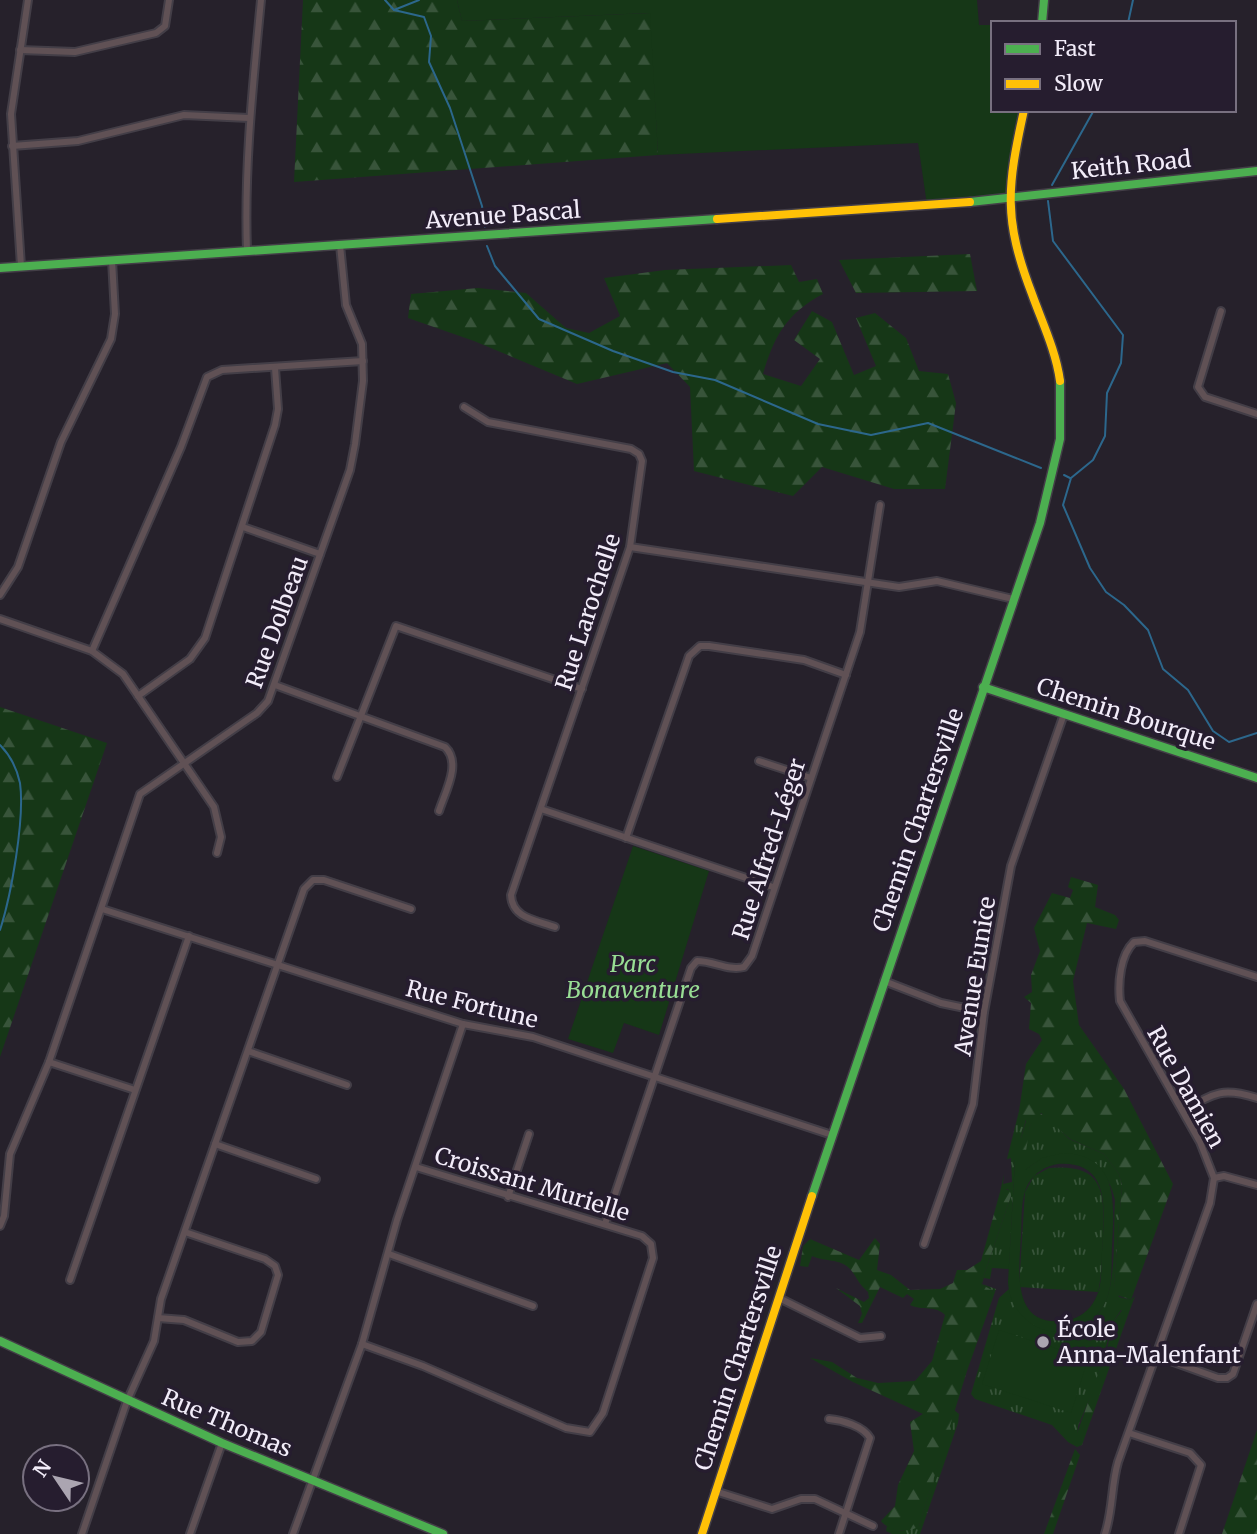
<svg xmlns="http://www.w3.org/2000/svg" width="1257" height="1534" viewBox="0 0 1257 1534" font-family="Merriweather,serif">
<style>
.grass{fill:url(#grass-tufts)}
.forest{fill:url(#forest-firs)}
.park{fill:#163717;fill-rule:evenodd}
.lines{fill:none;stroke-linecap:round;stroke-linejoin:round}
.stream{stroke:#2c678c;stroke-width:2}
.street-casing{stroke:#433e47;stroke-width:10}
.fast-casing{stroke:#433e47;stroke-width:11}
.slow-casing{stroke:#433e47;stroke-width:11}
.street{stroke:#605155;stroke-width:6}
.fast{stroke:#4caf50;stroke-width:8}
.slow{stroke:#ffc107;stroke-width:8}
.poi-dot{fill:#aba5b1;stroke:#261d2f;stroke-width:2.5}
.labels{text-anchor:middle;stroke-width:7;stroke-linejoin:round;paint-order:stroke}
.street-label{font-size:23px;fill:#f2ecf9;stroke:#261d2f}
.park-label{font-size:23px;font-style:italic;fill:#98dd94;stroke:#261d2f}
.poi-label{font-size:23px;fill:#f2ecf9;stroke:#261d2f;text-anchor:start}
</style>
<defs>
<pattern id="grass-tufts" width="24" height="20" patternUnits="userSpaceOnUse" patternTransform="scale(1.75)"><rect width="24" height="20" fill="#163717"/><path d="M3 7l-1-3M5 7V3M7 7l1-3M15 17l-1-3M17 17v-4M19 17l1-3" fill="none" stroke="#38543a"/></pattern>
<pattern id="forest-firs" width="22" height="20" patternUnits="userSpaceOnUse" patternTransform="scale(1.75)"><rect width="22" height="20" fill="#163717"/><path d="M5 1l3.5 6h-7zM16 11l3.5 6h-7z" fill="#38543a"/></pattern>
</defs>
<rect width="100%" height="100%" fill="#26212b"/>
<g class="grass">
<path d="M1019,1111L1026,1119L1021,1138L1025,1145L1030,1126L1038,1113L1047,1116L1069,1139L1104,1154L1119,1174L1122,1185L1114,1284L1119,1297L1131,1300L1135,1296L1128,1315L1121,1310L1113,1322L1095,1386L1078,1426L1077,1447L1068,1442L1052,1425L975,1399L971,1394L999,1298L1009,1289C1020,1334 1084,1350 1105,1302C1117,1277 1113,1229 1115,1200C1106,1155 1058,1141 1025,1171L1015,1160L1009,1269L992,1268L990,1279L984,1278L982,1284L996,1289L995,1292L981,1284L1011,1196L1008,1189L1000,1192L1004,1174L1003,1184L1012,1182L1011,1158L1007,1159Z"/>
<path d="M1049,1168C1104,1163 1105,1192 1103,1237C1102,1255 1102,1274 1098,1292L1019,1287L1025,1192L1034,1176Z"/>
<path d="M954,1410L959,1414L958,1423L920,1534H892L886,1531L887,1526L902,1531L919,1526Z"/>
</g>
<g class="forest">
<path d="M303,0H457L462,21L651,13L658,155L294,182Z"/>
<path d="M970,254L977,291L856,293L839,260Z"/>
<path d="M791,265L799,282L817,279L823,294C787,313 774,336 763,374L801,386L820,359L794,340L812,311L832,322L854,375L876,366L856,318L875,313L906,338L919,371L948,374L956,403L945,489H894L822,467L793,496L694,471L690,387L667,363L577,384L474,341L408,318L411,294L478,288L526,293L566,328L589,333L620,316L604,278L665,270Z"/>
<path d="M0,707L107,743L0,1057Z"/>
<path d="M1071,877L1098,885L1095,907L1115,915L1119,920L1116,929L1087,923L1073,981L1079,1025L1124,1089L1173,1184L1131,1300L1117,1295L1114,1284L1122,1185L1119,1174L1104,1154L1070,1139L1041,1113L1030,1126L1026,1151L1018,1149L1026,1121L1019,1111L1026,1064L1042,1040L1039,1034L1029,1029L1031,1003L1024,997L1032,992L1031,975L1040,951L1034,928L1052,893L1070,898L1073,890L1068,887Z"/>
<path d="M1004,1189L1011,1191V1196L981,1284L995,1292L967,1371L919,1526C909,1534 889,1531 881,1521L895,1506L898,1485L914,1451L910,1422L923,1414L853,1382L810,1358L832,1362L857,1378L878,1383L915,1381L932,1361L945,1315C936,1305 922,1311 910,1305L914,1299L907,1294L903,1298L880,1287L862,1323H858L862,1314L860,1306L836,1288L864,1302L869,1298L868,1292C856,1281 858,1278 850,1269C840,1258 824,1262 812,1256L808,1267L800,1266L803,1246L810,1239L859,1260L875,1238L880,1244L877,1270L891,1275L910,1290L940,1289L953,1283L957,1270H967L981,1261L1000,1192Z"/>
<path d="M1123,1309L1128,1315L1082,1445L1077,1447L1074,1442L1107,1349L1113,1322Z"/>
<path d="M1257,1430V1534H1222Z"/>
<path d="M1075,1449L1080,1455L1053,1534H1044Z"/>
</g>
<g class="park">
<path d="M457,0H977L979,25H993V110H1024L1009,199L927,205L918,143L658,155L650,13L462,21Z"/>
<path d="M633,846L709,871L659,1035L624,1023L613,1053L568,1039Z"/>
<path d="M1063,1153C1120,1155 1114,1205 1112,1247C1111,1262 1113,1280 1108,1295C1099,1326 1063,1341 1035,1326C1018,1316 1009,1300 1008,1282L1015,1160H1025V1170L1042,1158ZM1058,1164C1113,1160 1104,1215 1102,1251C1101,1268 1103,1288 1093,1303C1086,1314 1075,1320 1062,1321C1011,1326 1019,1269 1021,1236C1022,1220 1020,1199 1028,1184C1035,1173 1045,1166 1058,1164Z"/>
<path d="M999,1330L1088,1359L1071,1413L982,1384Z"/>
</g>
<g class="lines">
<g class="stream">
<path d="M385,0L394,10L424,17L431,36L429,62L450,108L482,206L485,227"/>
<path d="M394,10L419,0"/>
<path d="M1128,23L1133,0"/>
<path d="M1052,185L1094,110"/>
<path d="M1048,201L1053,241L1123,335L1121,363L1107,393L1105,436L1093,460L1071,478L1063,505L1090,568L1106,592L1124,605L1148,630L1163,669L1188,690L1213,731L1229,742L1257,733"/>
<path d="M487,246L495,266L539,319L613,351L673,372L715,380L818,424L871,435L928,423L1041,468"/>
<path d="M1064,475L1070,478"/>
<path d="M0,745C10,755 17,769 20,783C25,819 11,896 0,930"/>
</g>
<g class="street-casing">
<g id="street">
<path d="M20,50L75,52L156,33L165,26L169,0"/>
<path d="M12,146L78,141L184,115L249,118"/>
<path d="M247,251C244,167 253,84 261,0"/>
<path d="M21,266L11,114L28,0"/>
<path d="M1221,311L1198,387L1205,397L1257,414"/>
<path d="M464,407L488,422L631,449L639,454L642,461L630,547L511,895C512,918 535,920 555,927"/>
<path d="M243,527L320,554"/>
<path d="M630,547L899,587L937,581L1013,599"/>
<path d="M0,595L18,567L61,442L111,339L115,314L112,260"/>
<path d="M0,619L92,651L123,674L214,807L221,837L217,853"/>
<path d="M92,651L181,447L207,377L222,370L363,361"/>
<path d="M275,685L445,747C462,763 445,792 439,811"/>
<path d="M138,696L190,659L205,638L275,425L278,409L275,368"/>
<path d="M759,761L811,778"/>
<path d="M337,777L396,626L582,689"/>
<path d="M541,809L773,887"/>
<path d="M626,838L689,656L700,646H709L804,660L846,675"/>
<path d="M102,909L463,1024L533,1037L832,1135"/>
<path d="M884,981L941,1003L984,1012"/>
<path d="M248,1051L347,1085"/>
<path d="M49,1062L135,1090"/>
<path d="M1184,1111C1214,1093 1222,1087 1257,1098"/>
<path d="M215,1144L316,1179"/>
<path d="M1214,1178L1224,1176L1257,1185"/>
<path d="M508,1197L529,1134"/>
<path d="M605,1224L691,968L697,961C714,961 728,971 744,967L752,956L860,632L880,505"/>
<path d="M0,1226L4,1216L10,1154L49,1062L140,794L257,713L268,701L350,470L355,444L363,381L362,344L346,305L340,245"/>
<path d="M924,1244L973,1104L984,1012L1011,866L1064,714"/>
<path d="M389,1254L533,1306"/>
<path d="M70,1280L189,936"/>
<path d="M779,1298L860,1338L881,1336"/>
<path d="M158,1318L184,1320L238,1342L252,1341L261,1332L278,1275L275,1266L265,1259L185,1232"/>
<path d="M362,1344L423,1366L566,1428L590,1432L603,1413L653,1258L651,1244L642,1236L416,1167"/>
<path d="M1157,1356L1218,1378H1227L1233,1374L1257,1304"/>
<path d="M829,1419C842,1420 863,1426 870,1438L839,1534"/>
<path d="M1129,1433L1190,1453L1201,1465L1179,1534"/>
<path d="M715,1491L772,1509L801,1499H815L873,1526"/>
<path d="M82,1534L127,1401L154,1341L161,1299L304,889L313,880H324L411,909"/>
<path d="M190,1534L222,1443"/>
<path d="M293,1534L362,1344L397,1220L463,1024"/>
<path d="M1105,1534C1113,1510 1111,1486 1118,1462L1210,1203L1214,1178L1200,1142L1120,1001C1118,983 1120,955 1134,942L1145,941L1257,977"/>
</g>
</g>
<g class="fast-casing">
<g id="fast">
<path d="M1042,23L1044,0"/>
<path d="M970,202L1257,171"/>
<path d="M0,268L717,219"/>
<path d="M983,687L1257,778"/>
<path d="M812,1196L1040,523L1060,439V381"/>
<path d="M0,1341L222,1443L443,1534"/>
</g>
</g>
<g class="slow-casing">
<g id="slow">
<path d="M1024,110C1007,188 1003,218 1032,294C1042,322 1056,351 1060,381"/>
<path d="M717,219L970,202"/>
<path d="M702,1534L812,1196"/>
</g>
</g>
<use href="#street" class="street"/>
<use href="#fast" class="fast"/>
<use href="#slow" class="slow"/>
</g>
<circle class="poi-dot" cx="1043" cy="1342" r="7"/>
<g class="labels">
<g class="street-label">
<text transform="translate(1131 165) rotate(-6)" y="8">Keith Road</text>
<text transform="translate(503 215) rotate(-4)" y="8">Avenue Pascal</text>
<text transform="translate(588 612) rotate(-72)" y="8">Rue Larochelle</text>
<text transform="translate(277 622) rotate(-70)" y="8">Rue Dolbeau</text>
<text transform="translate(1126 714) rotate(18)" y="8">Chemin Bourque</text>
<text transform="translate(918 820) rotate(-71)" y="8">Chemin Chartersville</text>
<text transform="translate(769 849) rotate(-72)" y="8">Rue Alfred-Léger</text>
<text transform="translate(975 976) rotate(-81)" y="8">Avenue Eunice</text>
<text transform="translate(472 1004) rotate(14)" y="8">Rue Fortune</text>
<text transform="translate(1186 1087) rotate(61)" y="8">Rue Damien</text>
<text transform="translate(532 1184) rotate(17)" y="8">Croissant Murielle</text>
<text transform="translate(738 1358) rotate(-72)" y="8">Chemin Chartersville</text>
<text transform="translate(227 1423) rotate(23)" y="8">Rue Thomas</text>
</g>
<g class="park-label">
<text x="633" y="972">Parc<tspan x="633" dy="26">Bonaventure</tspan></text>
</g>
<g class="poi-label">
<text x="1057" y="1337">École<tspan x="1057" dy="26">Anna-Malenfant</tspan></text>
</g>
</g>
<rect x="991" y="21" width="245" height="91" fill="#261d2f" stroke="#787080" stroke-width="2"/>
<rect x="1005" y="44" width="35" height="10" fill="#4caf50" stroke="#787080" stroke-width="2"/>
<text x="1054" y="56" font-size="21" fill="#f2ecf9">Fast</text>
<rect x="1005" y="79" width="35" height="10" fill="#ffc107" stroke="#787080" stroke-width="2"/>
<text x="1054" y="91" font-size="21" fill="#f2ecf9">Slow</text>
<g transform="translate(56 1478) rotate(305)"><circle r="33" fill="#261d2f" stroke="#787080" stroke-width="2"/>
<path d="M0-5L12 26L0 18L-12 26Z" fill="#aba5b1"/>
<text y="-10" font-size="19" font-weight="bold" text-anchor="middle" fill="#f2ecf9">N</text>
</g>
</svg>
